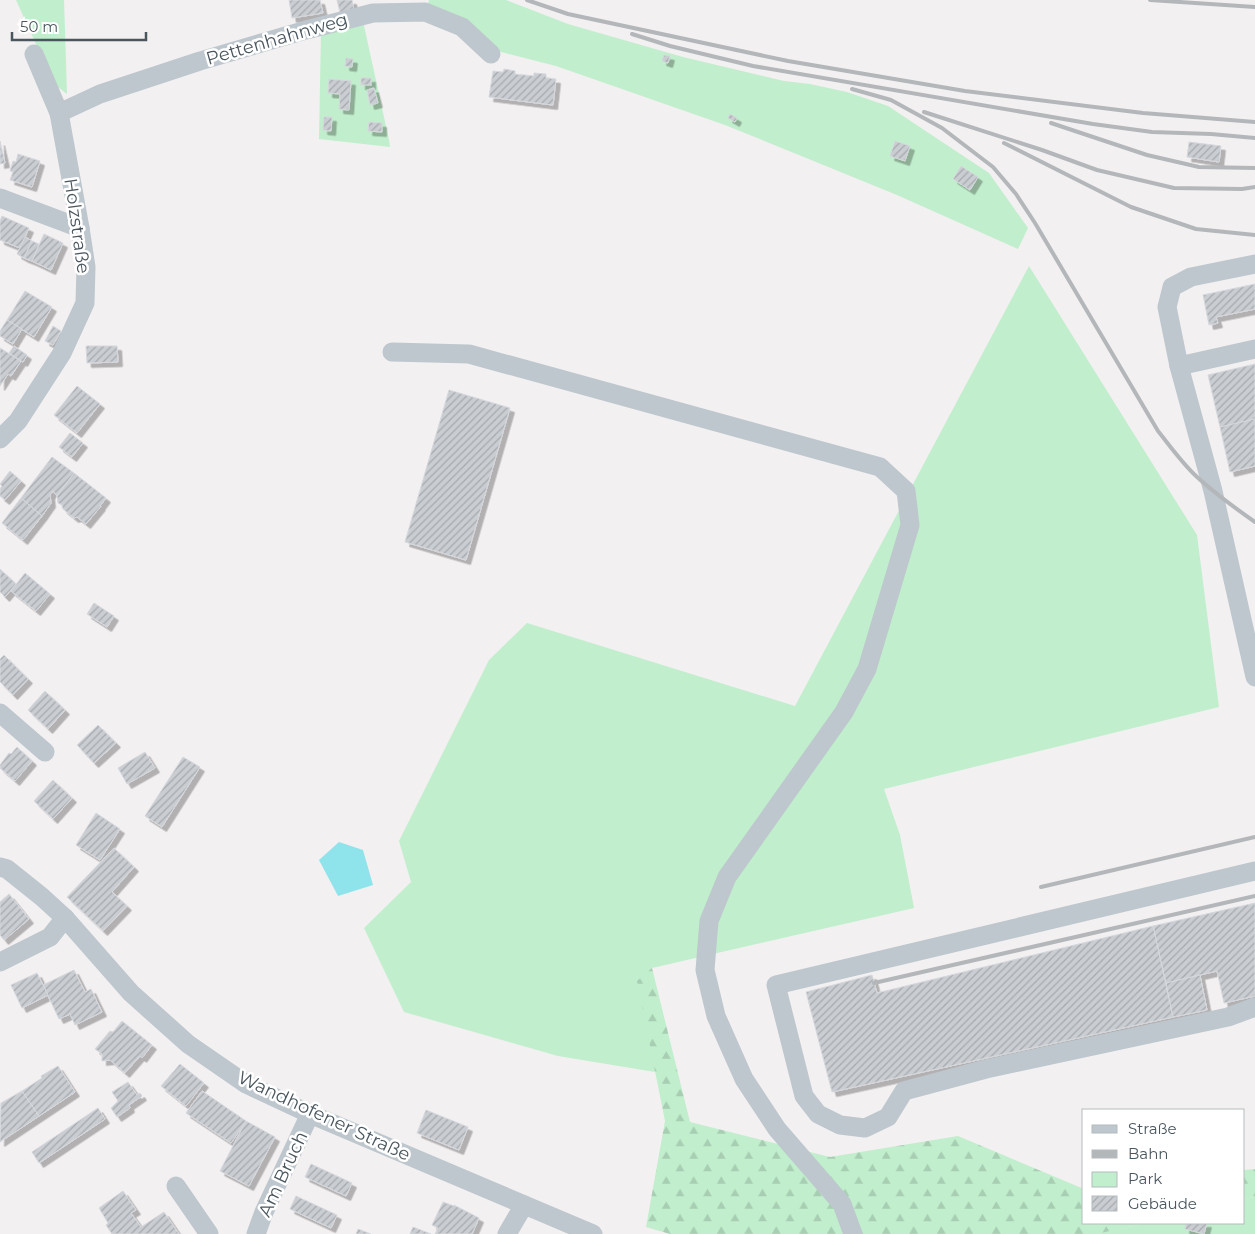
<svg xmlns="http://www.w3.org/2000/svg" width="1255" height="1234" viewBox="0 0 1255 1234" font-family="Montserrat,sans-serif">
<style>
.green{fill:#c1eecc}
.forest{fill:url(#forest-firs)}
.water{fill:#8fe3ea}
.building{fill:url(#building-hatch);stroke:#d5d8dc;filter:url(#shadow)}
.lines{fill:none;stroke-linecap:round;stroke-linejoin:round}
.minor{stroke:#bdc7cd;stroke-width:19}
.rail{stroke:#b3b7ba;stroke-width:4}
.labels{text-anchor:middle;stroke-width:5;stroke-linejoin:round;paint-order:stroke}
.street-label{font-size:18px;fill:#49565d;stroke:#fff}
</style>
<defs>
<pattern id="forest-firs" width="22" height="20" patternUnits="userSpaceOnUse" patternTransform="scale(1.25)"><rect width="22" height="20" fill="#c1eecc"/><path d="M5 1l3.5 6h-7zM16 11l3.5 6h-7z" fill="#a7ceb2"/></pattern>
<pattern id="building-hatch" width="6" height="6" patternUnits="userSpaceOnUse" patternTransform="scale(1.25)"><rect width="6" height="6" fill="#caced3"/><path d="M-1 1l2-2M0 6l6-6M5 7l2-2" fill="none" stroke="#a6aaae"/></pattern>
<filter id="shadow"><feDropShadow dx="4.5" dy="4.5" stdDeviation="0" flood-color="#0004"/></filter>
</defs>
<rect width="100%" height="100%" fill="#f3f0f1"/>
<g class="green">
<path d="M16,0H64L67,94L54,84Z"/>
<path d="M429,0H506L568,24L683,57L784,81L810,84L847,92L888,106L989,173L1028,228L1018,249L897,195L725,125L556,66L497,51L426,10Z"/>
<path d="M363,21L389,140L390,147L319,139L321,30Z"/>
<path d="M1029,266L1197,535L1219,707L884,789L900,835L914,908L652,968L655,1072L558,1056L404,1012L364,928L411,882L399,841L489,660L527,623L795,706Z"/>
<path d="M1255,1197V1234H1096L1144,1223H1244V1199Z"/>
</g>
<g class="forest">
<path d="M652,968L690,1122L830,1157L958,1136L1084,1189V1223H1144L1097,1234H670L646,1227L665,1121L637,981Z"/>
<path d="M1255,1169V1197L1244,1199V1170Z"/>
</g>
<path class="water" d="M339,842L363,850L373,885L338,896L319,860Z"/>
<g class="building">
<path d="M289,0H320L323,13L292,18Z"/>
<path d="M337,0H352L354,10L340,13Z"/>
<path d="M664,55L670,56L668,63L662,61Z"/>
<path d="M346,58L353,59L352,67L345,66Z"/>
<path d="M504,69L515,71V74L534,76V73L546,74V78L556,79L553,105L489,97L493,71L503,72Z"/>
<rect x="361" y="78" width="10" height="7"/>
<path d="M329,79L351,81L349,110L339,109L340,94L328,93Z"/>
<path d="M374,88L378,103L370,105L367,90Z"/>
<path d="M730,114L737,118L735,122L728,118Z"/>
<path d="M324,117H332L331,131L323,130Z"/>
<path d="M369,122L382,123V132L368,131Z"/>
<path d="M0,141L5,163L0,164Z"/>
<path d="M895,141L910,146L905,161L890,156Z"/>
<path d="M1189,142L1221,146L1219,162L1187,157Z"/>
<path d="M18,154L40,161L32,187L10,180L13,172L10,171L13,161L16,162Z"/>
<path d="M961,166L978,177L970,190L953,179Z"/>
<path d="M2,216L29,228L20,248L0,240V221Z"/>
<path d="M44,234L63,243L51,270L32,261Z"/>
<path d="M25,237L32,241L24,258L17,254Z"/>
<path d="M32,241L39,244L32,261L24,258Z"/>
<path d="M1255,284V309L1216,317L1218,323L1209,325L1203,295Z"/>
<path d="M25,291L52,307L34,337L7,320Z"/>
<path d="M7,320L22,329L13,344L0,336V331Z"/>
<path d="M53,326L61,331L53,345L45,341Z"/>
<path d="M14,346L27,355L23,362L9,353Z"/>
<path d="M86,346H117L118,362L87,363Z"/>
<path d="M0,348L21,361L11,376L8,374L0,386Z"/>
<path d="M1255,364V419L1220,427L1208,375Z"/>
<path d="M77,386L100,404L77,433L54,415Z"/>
<path d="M449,390L510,408L466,560L405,542Z"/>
<path d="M1255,419V466L1230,472L1220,427Z"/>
<path d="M70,433L83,443L72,457L59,447Z"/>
<path d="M52,457L74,473L57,496L53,491L50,495L51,503L42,516L21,498Z"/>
<path d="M10,471L21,481L5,500L0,496V489L2,486L0,484Z"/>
<path d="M74,473L106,498L100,506H101L86,524L77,517L74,518L63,509L62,505L58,503L57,496Z"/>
<path d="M21,498L42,516L23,540L2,523Z"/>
<path d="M0,569L16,584L5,597L0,592Z"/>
<path d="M25,573L50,594L36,611L11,591Z"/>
<path d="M94,603L114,616L107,627L87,614Z"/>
<path d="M4,655L28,679L13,695L0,682V659Z"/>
<path d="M45,691L65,710L48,729L28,710Z"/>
<path d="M98,725L116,743L94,763L77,745Z"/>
<path d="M17,747L32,761L15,781L0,768V765L9,753L11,754Z"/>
<path d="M145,752L155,768L127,784L118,768Z"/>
<path d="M183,757L200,767L162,827L145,816Z"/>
<path d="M53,780L72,798L53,819L34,801Z"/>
<path d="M96,813L120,829L100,860L76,845Z"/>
<path d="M114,848L134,867L112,892L127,906L103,931L67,897Z"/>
<path d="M9,894L29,919L4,940L0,935V902Z"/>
<path d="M1255,903V996L1224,1003L1217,971L1166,983L1153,926Z"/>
<path d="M1153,926L1173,1017L832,1092L806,992L872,975L877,993Z"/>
<path d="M74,970L85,992L91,989L102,1012L75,1025L70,1014L59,1019L43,985Z"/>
<path d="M37,973L48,995L22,1008L11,985Z"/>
<path d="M1200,975L1207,1010L1173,1017L1166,983Z"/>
<path d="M122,1021L152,1045L142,1058L140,1056L125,1073L110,1060L102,1061V1054L95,1049L110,1031L113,1032Z"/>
<path d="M180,1064L204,1083L186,1106L161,1086Z"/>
<path d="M58,1066L75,1092L39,1116L22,1091L42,1078L41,1076Z"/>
<path d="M128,1082L137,1095L140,1093L142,1096L129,1105L130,1108L117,1117L111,1108L118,1101L112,1092Z"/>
<path d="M22,1091L39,1116L0,1142L1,1103Z"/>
<path d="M202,1091L246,1121L231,1143L186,1113Z"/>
<path d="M98,1108L105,1119L39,1163L32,1152Z"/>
<path d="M426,1110L468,1127L459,1150L417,1133Z"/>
<path d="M246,1121L275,1137L249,1186L220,1171Z"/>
<path d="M311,1164L352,1183L346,1196L305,1177Z"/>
<path d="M123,1191L136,1210L131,1213L141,1227L164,1212L179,1234H112L106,1225L108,1223L99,1208Z"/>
<path d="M296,1196L337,1215L331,1228L290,1209Z"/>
<path d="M443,1202L454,1206V1205L479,1218L472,1234H435L438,1228L432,1225Z"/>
<path d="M1186,1223H1207L1204,1234L1185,1229Z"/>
<path d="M413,1227L431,1234H410Z"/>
<path d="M358,1229L371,1234H356Z"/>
</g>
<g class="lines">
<g class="minor">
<path d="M59,113L100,94L200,61L306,30L373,13L425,12L462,27L491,54"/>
<path d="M0,198L80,228"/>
<path d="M1255,264L1191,277L1172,287L1167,307L1179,366L1213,491L1255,677"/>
<path d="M392,352L469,354L880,467L906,491L910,525L867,669L844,712L727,877L709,921L705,970L716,1016L744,1079L777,1129L842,1204L853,1234"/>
<path d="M1179,366L1255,349"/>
<path d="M0,439L18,421L62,353L85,303L86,267L80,228L59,113L34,54"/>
<path d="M0,713L45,752"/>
<path d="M0,867L7,869L42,897L65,918L131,993L188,1044L246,1084L310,1114L593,1234"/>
<path d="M1255,871L776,985L804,1096L818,1114L840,1125L865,1128L888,1117L904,1091L986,1069L1228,1017L1255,1007"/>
<path d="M0,962L50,937L65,918"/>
<path d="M176,1186L209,1234"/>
<path d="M256,1234L264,1212L310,1114"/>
<path d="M507,1234L524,1205"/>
</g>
<g class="rail">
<path d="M527,0L568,14L788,61L965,91L1143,113L1255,122"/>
<path d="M1150,0L1255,7"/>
<path d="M632,34L670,46L753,66L1093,124L1152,132L1211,134L1255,138"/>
<path d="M852,89L891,100L942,128L993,167L1016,194L1035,223L1158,431C1170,446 1182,463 1196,476C1214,493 1235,508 1255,522"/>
<path d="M924,112L1042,150L1097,170L1174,188L1242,189L1255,187"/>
<path d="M1051,123L1147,155L1199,167L1255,168"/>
<path d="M1004,143L1131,207L1196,229L1255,235"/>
<path d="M1041,887L1255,837"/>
<path d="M874,983L1255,896"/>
</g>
</g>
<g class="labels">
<g class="street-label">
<text transform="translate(277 39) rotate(-16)" y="6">Pettenhahnweg</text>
<text transform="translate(77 226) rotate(82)" y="6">Holzstraße</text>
<text transform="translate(324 1116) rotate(25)" y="6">Wandhofener Straße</text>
<text transform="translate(283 1174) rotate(-65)" y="6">Am Bruch</text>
</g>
</g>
<rect x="1082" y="1109" width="162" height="115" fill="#ffffff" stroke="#b6bbbe"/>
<rect x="1092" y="1125" width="25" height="8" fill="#bdc7cd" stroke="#b6bbbe"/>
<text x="1128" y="1134" font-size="15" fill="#49565d">Straße</text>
<rect x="1092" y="1150" width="25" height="8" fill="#b3b7ba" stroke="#b6bbbe"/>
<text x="1128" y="1159" font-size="15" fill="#49565d">Bahn</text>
<rect x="1092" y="1172" width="25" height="15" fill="#c1eecc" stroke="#b6bbbe"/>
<text x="1128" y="1184" font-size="15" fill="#49565d">Park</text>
<rect x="1092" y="1196" width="25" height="15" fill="url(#building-hatch)" stroke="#b6bbbe"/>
<text x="1128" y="1209" font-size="15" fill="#49565d">Gebäude</text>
<path d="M12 32v8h134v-8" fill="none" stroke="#49565d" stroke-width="2.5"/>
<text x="20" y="32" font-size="15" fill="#49565d" stroke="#ffffff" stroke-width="4" paint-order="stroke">50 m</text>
</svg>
